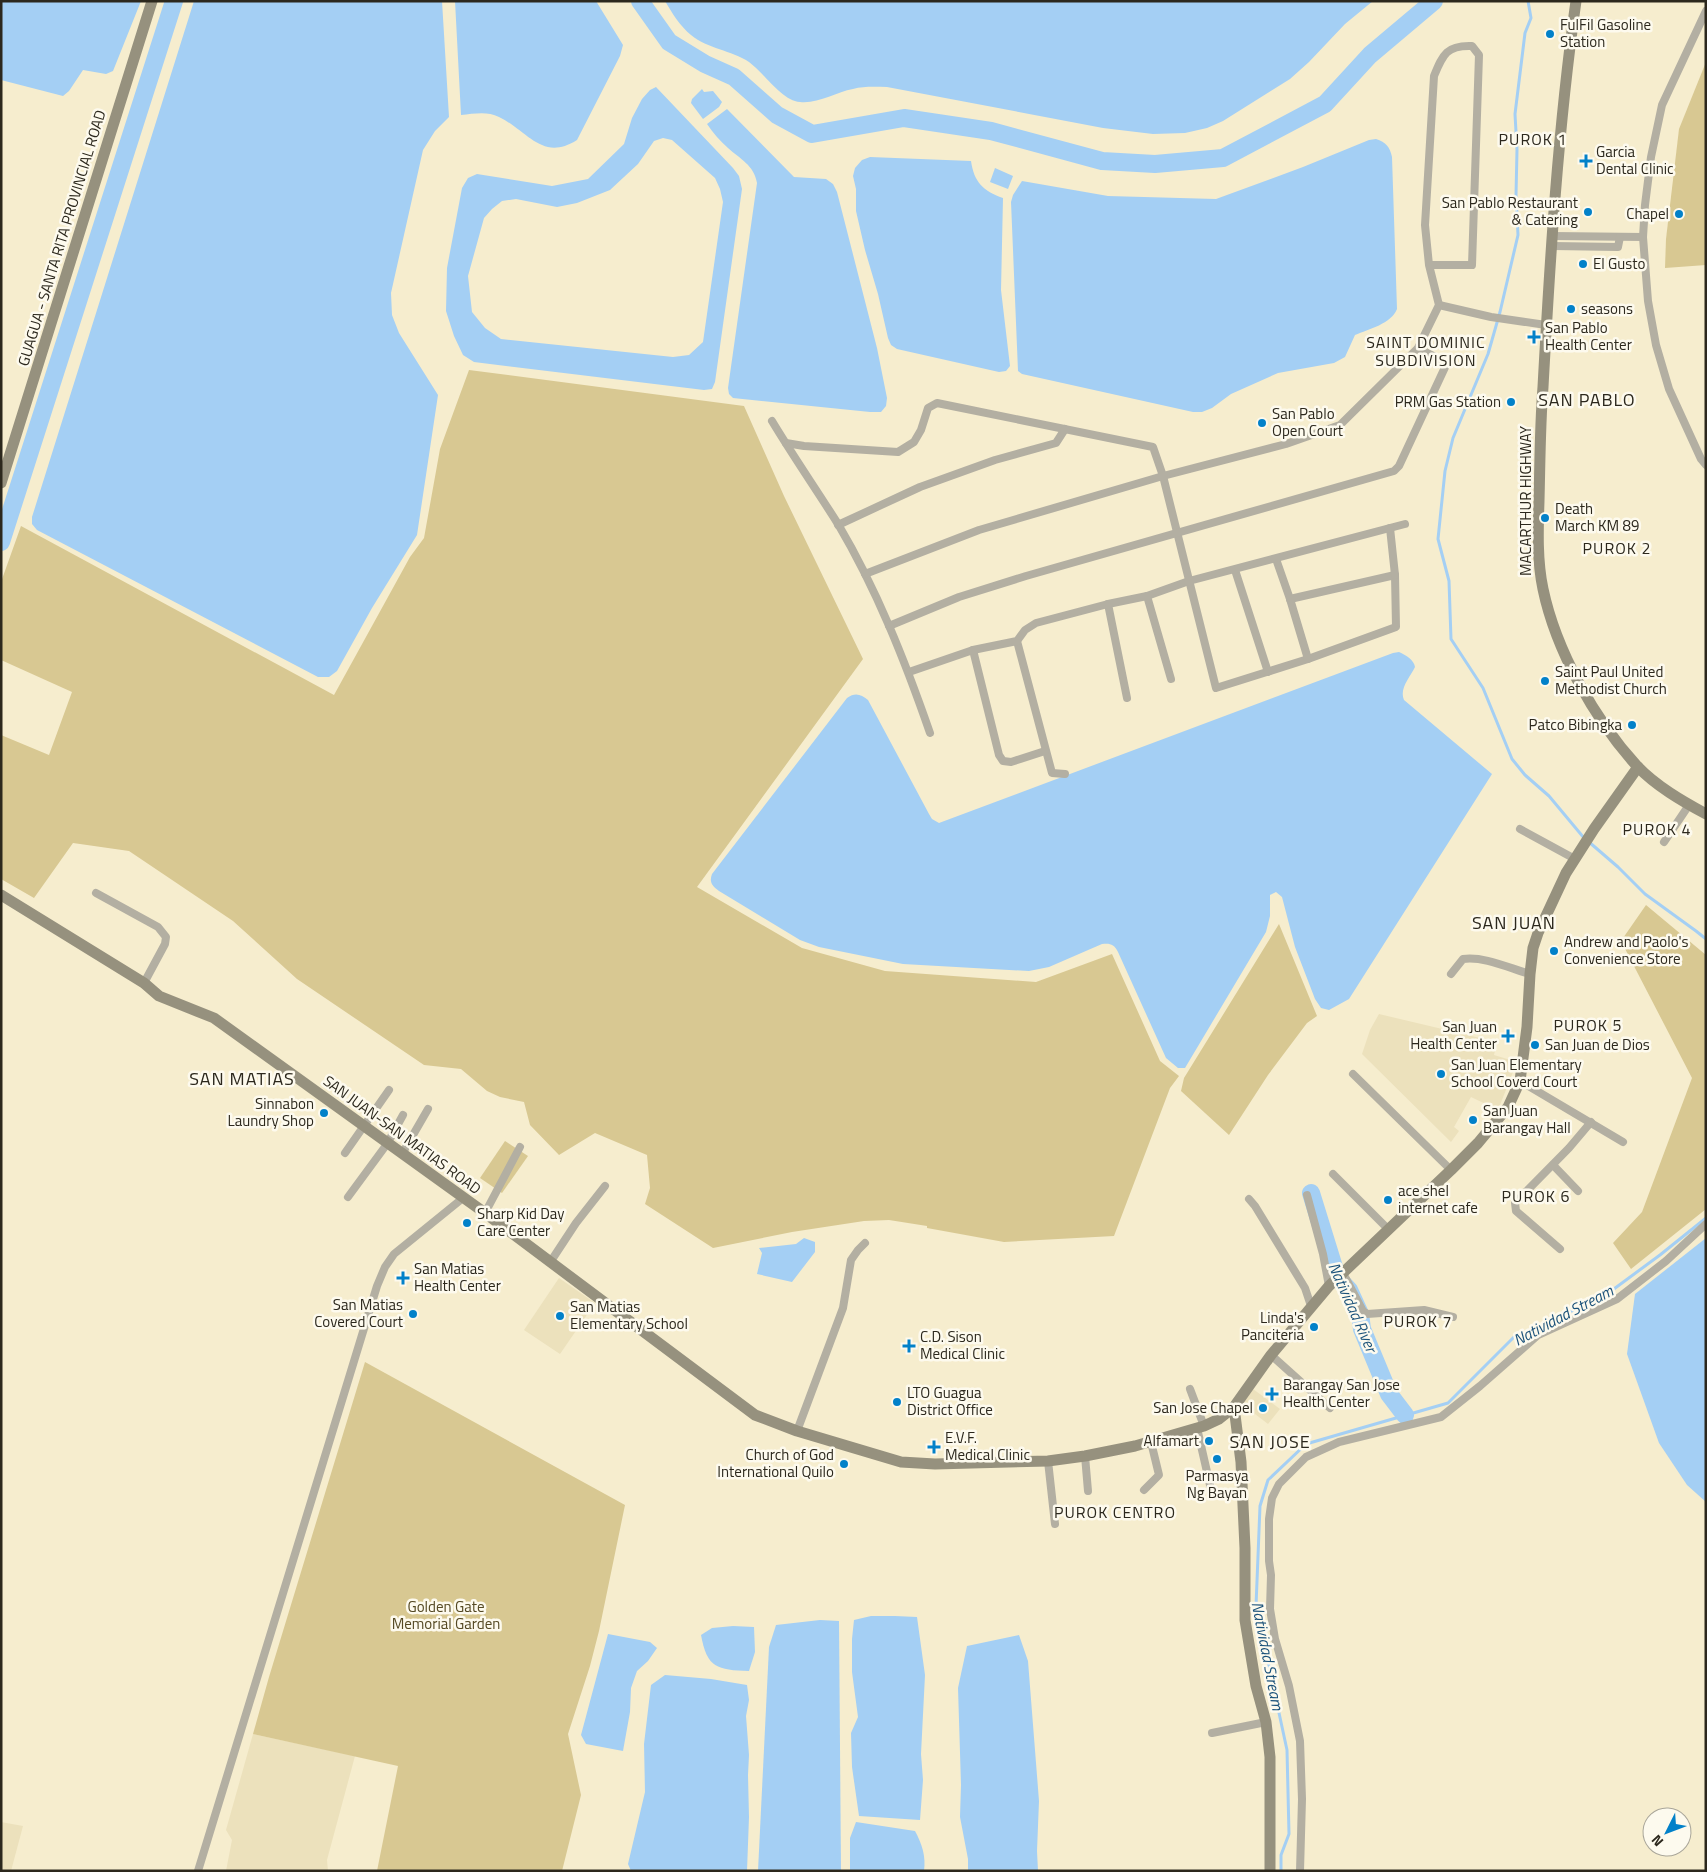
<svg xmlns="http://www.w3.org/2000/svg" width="1707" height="1872" viewBox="0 0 1707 1872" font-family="'Titillium Web',sans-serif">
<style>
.built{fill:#ece1bc}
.green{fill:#d8c892}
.water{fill:#a4cff4;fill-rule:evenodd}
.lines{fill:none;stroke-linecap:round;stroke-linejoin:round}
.stream{stroke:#a4cff4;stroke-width:3}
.river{stroke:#a4cff4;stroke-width:18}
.street{stroke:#b3afa2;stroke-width:8}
.secondary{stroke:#96917e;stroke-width:11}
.poi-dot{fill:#0281c9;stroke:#fdfaee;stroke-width:2}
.labels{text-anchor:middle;stroke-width:5;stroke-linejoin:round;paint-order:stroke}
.poi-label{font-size:15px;fill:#2c281d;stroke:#fdfaee;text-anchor:start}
.street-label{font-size:15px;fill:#2c281d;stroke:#fdfaee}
.park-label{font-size:15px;fill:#544822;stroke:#fdfaee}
.neighbourhood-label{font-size:16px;letter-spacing:1px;fill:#2c281d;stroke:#fdfaee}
.water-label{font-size:16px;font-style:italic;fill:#1b527a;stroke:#fdfaee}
.quarter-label{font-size:18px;letter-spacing:1px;fill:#2c281d;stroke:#fdfaee}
</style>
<rect width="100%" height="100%" fill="#f6edce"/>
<g class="built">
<path d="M1379,1014L1497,1042L1494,1055L1517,1062L1498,1110L1471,1097L1454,1127L1459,1131L1451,1142L1362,1054L1370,1030Z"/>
<path d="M559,1278L595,1303L560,1354L524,1330Z"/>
<path d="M1253,1389L1280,1409L1268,1424L1242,1404Z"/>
<path d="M253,1734L355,1756L327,1860L328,1871H226L232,1840L226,1830Z"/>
<path d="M1,1822L23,1826L11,1871H1Z"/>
</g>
<g class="green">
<path d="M1706,62V265L1665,268L1666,239L1679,129Z"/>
<path d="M469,370L744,406L784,496L863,659L697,887L802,948L885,971L1036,982L1112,954L1160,1061L1179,1076L1170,1088L1114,1236L1004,1242L927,1228V1226L889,1220L864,1221L792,1232L713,1248L645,1204L650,1188L647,1155L595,1133L559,1155L530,1125L524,1102L500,1097L487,1091L461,1069L424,1065L297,979L233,921L129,851L73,843L34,898L1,879V735L49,755L72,692L1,660V582L21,526L334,695L410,557L424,538L440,449Z"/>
<path d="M1646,905L1706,955V1209L1631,1269L1613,1243L1642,1212L1692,1078L1621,941Z"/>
<path d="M1279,924L1317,1016L1307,1023L1268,1075L1229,1135L1181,1091L1184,1078Z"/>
<path d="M505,1141L528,1156L502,1193L480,1178Z"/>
<path d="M365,1362L625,1505L599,1631L590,1666L568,1734L581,1795L562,1871H377L398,1766L253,1734L269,1677Z"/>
</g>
<g class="water">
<path d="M1,1H141L113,71L106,74L83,70L69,91L63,96L1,80Z"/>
<path d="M194,1H442L449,117L435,131L423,150L391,293L392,315L399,333L438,395L417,535L372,608L337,671L329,677H318L37,530L32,524V517Z"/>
<path d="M455,1H596L623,45L620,56L577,140C542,162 528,131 499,117C487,111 474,114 461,115Z"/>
<path d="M665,1H1373L1345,24L1309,62L1290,79L1223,121L1207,128L1185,133L1153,134L1103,128L887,87C876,87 864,86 853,89C836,92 818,104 800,102C782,101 764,73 749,62C731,50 708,49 691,35C680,26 672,13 665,1Z"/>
<path d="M656,87L733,168L739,176L742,189L715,382L712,389L704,390L474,362L463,355L454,336L446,311L447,268L462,188L468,178L477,174L552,186L588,179L624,144L632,118L642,99L650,90ZM663,138L672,140L715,178L720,189L723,202L703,342L689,355L673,357L501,339L485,328L472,312L468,276L484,218L492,209L502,201L516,199L557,207L577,203L610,190L638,164L654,141Z"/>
<path d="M702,89L704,92L713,91L722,102L719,107L703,119L691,103L692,99Z"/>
<path d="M727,109L794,177L826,179L833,184L837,192L877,348L887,398L886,406L881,412H870L733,398L729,394L728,388L757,183C754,165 740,159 728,148C720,141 713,133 707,124Z"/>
<path d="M1376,139C1386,142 1390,147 1392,157L1397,309C1391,324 1369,329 1355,335L1345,357L1334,363L1278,373L1231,394L1212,408L1202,412H1193L1022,374L1018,371L1011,202L1013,195L1022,181L1108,196L1216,199L1303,167L1369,140Z"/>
<path d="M870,157L971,161C974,182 983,191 1003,198L1001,290L1010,366L1006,371L999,372L897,349L891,345L888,338L878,294L865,250L856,211V189L853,176L855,168L862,160Z"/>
<path d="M995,168L1013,176L1008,189L990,182Z"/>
<path d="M1399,652C1406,655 1414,660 1415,667C1410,677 1399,689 1404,700L1492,774L1349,999L1329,1010L1321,1008L1315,999L1295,947L1282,897L1276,892L1270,895V916L1266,932L1185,1068H1178L1166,1058L1118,952C1114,944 1110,943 1102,944L1049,967L1029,971L903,964L819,947L800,940L719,891C712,886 709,882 712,874L847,698C855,692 861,694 868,700L929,814L932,819L939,823L1393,653Z"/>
<path d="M804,1238L815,1242V1252L792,1282L757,1274L762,1253L759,1248L796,1244Z"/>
<path d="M1706,1238V1502L1687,1485L1659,1443L1627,1354L1635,1294Z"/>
<path d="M871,1616H895L917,1617L925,1675L921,1754L923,1780L920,1820L859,1816L852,1767L851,1733L858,1717L852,1672V1639L854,1620Z"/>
<path d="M820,1620L839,1621L841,1871H758L769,1647L776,1625Z"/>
<path d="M733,1626L754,1627L755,1652L749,1671C717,1670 707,1668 701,1635L712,1628Z"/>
<path d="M608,1634L650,1642L657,1648L648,1661L637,1671L631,1688L630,1712L623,1751L586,1744L581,1735Z"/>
<path d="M1019,1635L1028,1661L1039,1801L1037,1851L1038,1871H968V1859L960,1817L961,1785L958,1688L967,1646Z"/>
<path d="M665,1675L711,1679L747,1685L749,1700L746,1716L749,1755L748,1775L749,1817L747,1871H631L628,1864L645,1792L644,1744L651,1685Z"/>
<path d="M856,1822L915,1831C922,1844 926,1856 924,1871H850V1838Z"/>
</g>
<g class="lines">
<g class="stream">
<path d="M1528,1L1531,18L1525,33L1515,114L1517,150L1516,195L1518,235L1500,312L1488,354L1453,438L1445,471L1438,539L1449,581L1451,639L1483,688L1512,759L1525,775L1549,796L1584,838"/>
<path d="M1589,842L1618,867L1645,894L1696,931L1706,939"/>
<path d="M1281,1871V1855L1289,1834L1287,1750L1256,1606L1260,1506L1268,1480L1306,1444L1448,1403L1514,1337L1603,1297L1660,1255L1706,1218"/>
</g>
<g class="river">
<path d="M640,1L669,42L705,64L734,77L777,115L812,134L904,118L991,131L1102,161L1155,164L1223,158L1325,104L1370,55L1434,1"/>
<path d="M1,542L174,1"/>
<path d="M1311,1193L1337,1277L1349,1290L1360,1314L1362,1329L1389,1394L1405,1415"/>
</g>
<g class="street">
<path d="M1706,11L1662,105L1651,157L1645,205L1643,237L1648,301L1656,345L1669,389L1701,459L1706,465"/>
<path d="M1553,236L1643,237"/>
<path d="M1553,246L1618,247L1620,237"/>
<path d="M1439,305L1491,317L1546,325"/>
<path d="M772,421C793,456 816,489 838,524C877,590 905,661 930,733"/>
<path d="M786,443L804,446L898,452L914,442L921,430L928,408L937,403L1153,447L1163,476L1216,688L1308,659L1396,627L1395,575L1290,599"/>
<path d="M838,525L920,487L995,460L1056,443L1065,429"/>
<path d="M1390,528L1395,575"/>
<path d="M1276,559L1290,599L1308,659"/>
<path d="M1235,570L1268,672"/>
<path d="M865,574L979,530L1163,476L1286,444L1340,425L1418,348L1439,305L1429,265L1425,225L1434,76C1443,54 1447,45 1472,46L1479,55L1472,265H1429"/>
<path d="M1147,596L1171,679"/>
<path d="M1108,604L1127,698"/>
<path d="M889,626L959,597L1026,576L1394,471L1399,466L1447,363L1418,348"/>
<path d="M1017,641L1052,773L1065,774"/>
<path d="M973,650L999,755L1003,761L1011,762L1045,751"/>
<path d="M909,672L973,650L1017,641L1025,630L1036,623L1108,604L1147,596L1189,581L1405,524"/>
<path d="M1520,829L1575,859"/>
<path d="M1664,842L1689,805"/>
<path d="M96,893L158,927L166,937L165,944L144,983"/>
<path d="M1451,974L1463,959C1484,956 1509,968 1530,974"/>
<path d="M1353,1074L1451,1170"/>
<path d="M1520,1081L1623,1142"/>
<path d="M345,1153L389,1090"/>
<path d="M402,1154L428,1109"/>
<path d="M1553,1165L1578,1191"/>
<path d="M1333,1174L1389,1230"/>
<path d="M1307,1195L1323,1254L1329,1286"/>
<path d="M348,1197L387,1144L403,1115"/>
<path d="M1249,1199L1255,1206L1305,1288L1311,1306"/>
<path d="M485,1213L520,1147"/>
<path d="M1560,1249L1516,1211L1515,1203L1569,1148L1591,1122"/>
<path d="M551,1261L576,1223L605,1186"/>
<path d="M1343,1273L1363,1311L1367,1314L1424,1310L1453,1317"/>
<path d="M1271,1355L1330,1408"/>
<path d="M1190,1389L1204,1426"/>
<path d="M1197,1428L1210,1485"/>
<path d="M797,1431L843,1308L851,1260L858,1250L865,1243"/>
<path d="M1085,1456L1088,1491"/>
<path d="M1048,1461L1055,1524"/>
<path d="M1144,1490L1159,1475L1151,1442"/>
<path d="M1212,1733L1266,1722"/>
<path d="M198,1871L377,1286L385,1267L394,1254L463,1198"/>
<path d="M1300,1871L1302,1799L1300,1741L1289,1686L1275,1639L1270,1609L1271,1575L1269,1561V1519L1272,1498L1279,1484L1306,1457L1339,1442L1441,1417L1480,1386L1538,1335L1617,1299L1666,1261L1706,1224"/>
</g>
<g class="secondary">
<path d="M1576,1C1558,129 1550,258 1543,387C1540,425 1540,463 1539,501C1538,530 1537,561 1543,589C1556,651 1595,720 1637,766C1656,786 1682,801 1706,814"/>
<path d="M1,483L152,1"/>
<path d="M1,895L144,983L159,996L214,1018L485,1213L755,1415L797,1431L901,1462L935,1464L1048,1461L1085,1456L1135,1446L1204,1426L1219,1419L1234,1407L1271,1355L1329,1286L1451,1170L1478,1143L1508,1107L1520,1081L1527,1027L1530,974L1533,948L1538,933L1566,873L1594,829L1638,767"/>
<path d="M1234,1407L1241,1462L1245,1548V1620L1256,1686L1266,1722L1270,1757V1871"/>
</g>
</g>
<g class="poi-dot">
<circle cx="1550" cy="34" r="5"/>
<path d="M1583.5 153.5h5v5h5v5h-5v5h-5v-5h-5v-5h5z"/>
<circle cx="1588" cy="212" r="5"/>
<circle cx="1679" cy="214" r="5"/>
<circle cx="1583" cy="264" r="5"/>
<circle cx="1571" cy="309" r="5"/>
<path d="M1531.5 329.5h5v5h5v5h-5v5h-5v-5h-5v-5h5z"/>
<circle cx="1511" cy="402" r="5"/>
<circle cx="1262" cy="423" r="5"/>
<circle cx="1545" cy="518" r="5"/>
<circle cx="1545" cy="681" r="5"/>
<circle cx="1632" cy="725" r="5"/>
<circle cx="1554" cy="951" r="5"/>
<path d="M1505.5 1028.5h5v5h5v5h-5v5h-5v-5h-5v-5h5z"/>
<circle cx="1535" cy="1045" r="5"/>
<circle cx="1441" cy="1074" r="5"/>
<circle cx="324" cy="1113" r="5"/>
<circle cx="1473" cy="1120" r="5"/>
<circle cx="1388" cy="1200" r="5"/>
<circle cx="467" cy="1223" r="5"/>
<path d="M400.5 1270.5h5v5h5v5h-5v5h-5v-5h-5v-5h5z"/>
<circle cx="413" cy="1314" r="5"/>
<circle cx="560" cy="1316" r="5"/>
<circle cx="1314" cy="1327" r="5"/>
<path d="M906.5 1338.5h5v5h5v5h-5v5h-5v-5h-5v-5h5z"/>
<path d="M1269.5 1386.5h5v5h5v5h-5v5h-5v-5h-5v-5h5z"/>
<circle cx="897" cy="1402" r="5"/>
<circle cx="1263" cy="1408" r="5"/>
<circle cx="1209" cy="1441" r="5"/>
<path d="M931.5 1439.5h5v5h5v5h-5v5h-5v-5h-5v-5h5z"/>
<circle cx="1217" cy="1459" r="5"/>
<circle cx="844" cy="1464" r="5"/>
</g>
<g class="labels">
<g class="poi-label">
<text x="1560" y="30">FulFil Gasoline<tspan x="1560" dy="17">Station</tspan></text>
<text x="1596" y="157">Garcia<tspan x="1596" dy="17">Dental Clinic</tspan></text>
<text x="1578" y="208" text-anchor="end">San Pablo Restaurant<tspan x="1578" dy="17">&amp; Catering</tspan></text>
<text x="1669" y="219" text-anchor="end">Chapel</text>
<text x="1593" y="269">El Gusto</text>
<text x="1581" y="314">seasons</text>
<text x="1545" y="333">San Pablo<tspan x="1545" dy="17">Health Center</tspan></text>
<text x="1501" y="407" text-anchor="end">PRM Gas Station</text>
<text x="1272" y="419">San Pablo<tspan x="1272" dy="17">Open Court</tspan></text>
<text x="1555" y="514">Death<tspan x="1555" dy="17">March KM 89</tspan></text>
<text x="1555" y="677">Saint Paul United<tspan x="1555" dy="17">Methodist Church</tspan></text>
<text x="1622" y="730" text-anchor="end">Patco Bibingka</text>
<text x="1564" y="947">Andrew and Paolo's<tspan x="1564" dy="17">Convenience Store</tspan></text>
<text x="1497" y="1032" text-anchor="end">San Juan<tspan x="1497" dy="17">Health Center</tspan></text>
<text x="1545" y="1050">San Juan de Dios</text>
<text x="1451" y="1070">San Juan Elementary<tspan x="1451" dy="17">School Coverd Court</tspan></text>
<text x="314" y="1109" text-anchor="end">Sinnabon<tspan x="314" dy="17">Laundry Shop</tspan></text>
<text x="1483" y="1116">San Juan<tspan x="1483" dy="17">Barangay Hall</tspan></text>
<text x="1398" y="1196">ace shel<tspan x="1398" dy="17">internet cafe</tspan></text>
<text x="477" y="1219">Sharp Kid Day<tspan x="477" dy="17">Care Center</tspan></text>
<text x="414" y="1274">San Matias<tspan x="414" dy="17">Health Center</tspan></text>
<text x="403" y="1310" text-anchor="end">San Matias<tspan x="403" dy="17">Covered Court</tspan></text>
<text x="570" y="1312">San Matias<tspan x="570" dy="17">Elementary School</tspan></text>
<text x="1304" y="1323" text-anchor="end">Linda's<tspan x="1304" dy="17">Panciteria</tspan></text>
<text x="920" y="1342">C.D. Sison<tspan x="920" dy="17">Medical Clinic</tspan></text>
<text x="1283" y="1390">Barangay San Jose<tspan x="1283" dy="17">Health Center</tspan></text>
<text x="907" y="1398">LTO Guagua<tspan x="907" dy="17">District Office</tspan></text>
<text x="1253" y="1413" text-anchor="end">San Jose Chapel</text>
<text x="945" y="1443">E.V.F.<tspan x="945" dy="17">Medical Clinic</tspan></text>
<text x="1199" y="1446" text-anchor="end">Alfamart</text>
<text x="834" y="1460" text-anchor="end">Church of God<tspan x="834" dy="17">International Quilo</tspan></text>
<text x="1217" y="1481" text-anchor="middle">Parmasya<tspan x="1217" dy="17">Ng Bayan</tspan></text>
</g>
<g class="street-label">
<text transform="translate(62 238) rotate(-73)" y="5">GUAGUA - SANTA RITA PROVINCIAL ROAD</text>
<text transform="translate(1526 501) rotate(-90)" y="5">MACARTHUR HIGHWAY</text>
<text transform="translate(402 1135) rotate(36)" y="5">SAN JUAN-SAN MATIAS ROAD</text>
</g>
<g class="park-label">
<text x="446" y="1612">Golden Gate<tspan x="446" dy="17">Memorial Garden</tspan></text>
</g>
<g class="neighbourhood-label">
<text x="1533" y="145">PUROK 1</text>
<text x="1426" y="348">SAINT DOMINIC<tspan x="1426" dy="18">SUBDIVISION</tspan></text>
<text x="1617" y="554">PUROK 2</text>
<text x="1657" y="835">PUROK 4</text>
<text x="1588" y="1031">PUROK 5</text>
<text x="1536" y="1202">PUROK 6</text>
<text x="1418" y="1327">PUROK 7</text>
<text x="1115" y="1518">PUROK CENTRO</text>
</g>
<g class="water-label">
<text transform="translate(1353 1307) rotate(66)" y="6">Natividad River</text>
<text transform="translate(1563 1315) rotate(-28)" y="6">Natividad Stream</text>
<text transform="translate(1268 1656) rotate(79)" y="6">Natividad Stream</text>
</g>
<g class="quarter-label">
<text x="1587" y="406">SAN PABLO</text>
<text x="1514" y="929">SAN JUAN</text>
<text x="242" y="1085">SAN MATIAS</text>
<text x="1270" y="1448">SAN JOSE</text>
</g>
</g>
<rect width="1707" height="1872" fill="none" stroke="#2c281d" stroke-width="5"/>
<g transform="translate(1667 1832) rotate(228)"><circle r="24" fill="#fdfaee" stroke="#a9a69a"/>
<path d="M0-4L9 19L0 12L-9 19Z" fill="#0281c9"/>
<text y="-8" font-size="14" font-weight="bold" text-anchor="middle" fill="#2c281d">N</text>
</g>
</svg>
